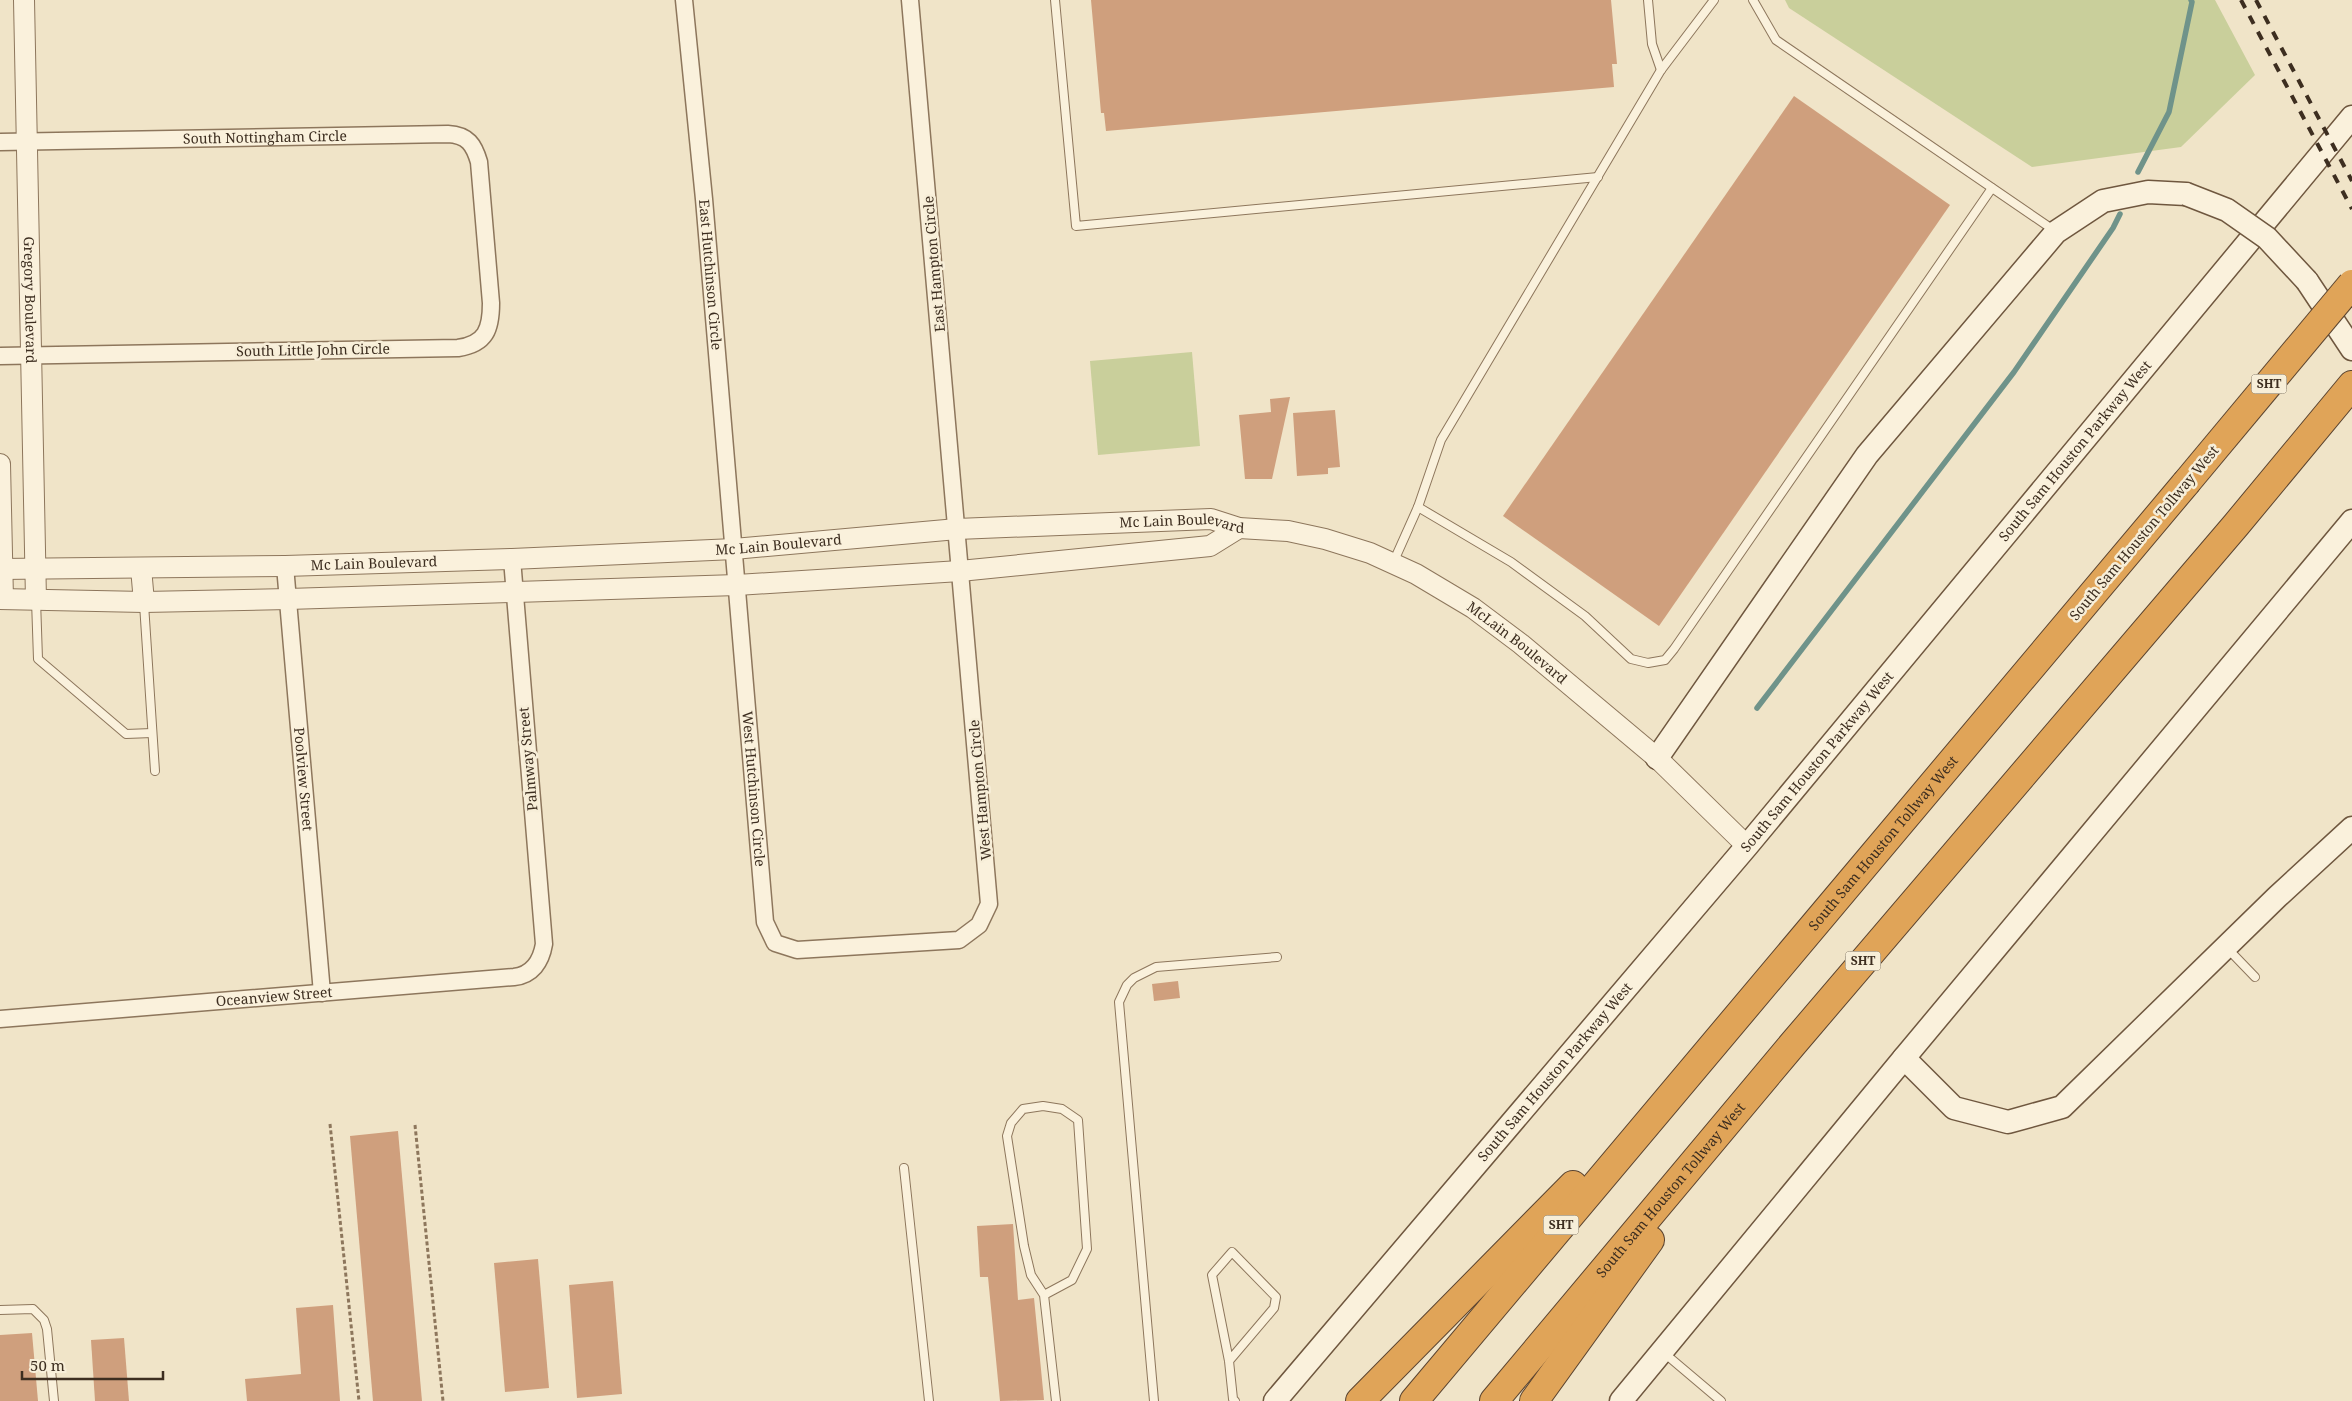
<svg xmlns="http://www.w3.org/2000/svg" width="2352" height="1401" viewBox="0 0 2352 1401" font-family="'Noto Serif',serif">
<style>
.green{fill:#c9cf9b}
.lines{fill:none;stroke-linecap:round;stroke-linejoin:round}
.stream{stroke:#6f938a;stroke-width:5.5}
.building{fill:#cf9f7d}
.service-casing{stroke:#8d765c;stroke-width:10}
.minor-casing{stroke:#8d765c;stroke-width:19}
.tertiary-casing{stroke:#8d765c;stroke-width:22}
.secondary-casing{stroke:#6f573f;stroke-width:25}
.motorway-casing{stroke:#5b4430;stroke-width:30}
.path{stroke:#8d765c;stroke-width:3;stroke-dasharray:4 2.5;stroke-linecap:butt}
.service{stroke:#faf1dc;stroke-width:8}
.minor{stroke:#faf1dc;stroke-width:16}
.tertiary{stroke:#faf1dc;stroke-width:20}
.secondary{stroke:#faf1dc;stroke-width:22}
.motorway{stroke:#e0a458;stroke-width:28}
.rail{stroke:#3d2e20;stroke-width:4;stroke-dasharray:9 9;stroke-linecap:butt}
.secondary-bridge-casing{stroke:#6f573f;stroke-width:25;stroke-linecap:butt}
.motorway-bridge-casing{stroke:#5b4430;stroke-width:30;stroke-linecap:butt}
.secondary-bridge{stroke:#faf1dc;stroke-width:22}
.motorway-bridge{stroke:#e0a458;stroke-width:28}
.labels{text-anchor:middle;stroke-width:5;stroke-linejoin:round;paint-order:stroke}
.shield{fill:#f7eed8;stroke:#756857;stroke-width:1}
.shield-label{font-size:12px;font-weight:bold;fill:#3d2e20}
.street-label{font-size:14px;fill:#3d2e20;stroke:#f7eed8}
</style>
<rect width="100%" height="100%" fill="#f0e4c8"/>
<g class="green">
<path d="M1785,0H2215L2255,75L2181,147L2032,167L1789,8Z"/>
<path d="M1192,352L1200,446L1098,455L1090,361Z"/>
</g>
<g class="lines">
<g class="stream">
<path d="M2138,172L2169,112L2192,2L2191,0"/>
<path d="M1757,708L2014,372L2113,228L2120,214"/>
</g>
</g>
<g class="building">
<path d="M1091,0H1611L1617,64H1612L1614,87L1106,131L1104,113H1101Z"/>
<path d="M1794,96L1950,205L1659,626L1503,516Z"/>
<path d="M1290,397L1272,479H1245L1239,415L1271,412L1270,399Z"/>
<path d="M1335,410L1340,467L1328,468V474L1297,476L1293,413Z"/>
<path d="M1178,981L1180,998L1154,1001L1152,984Z"/>
<path d="M398,1131L422,1401H373L350,1136Z"/>
<path d="M1013,1224L1018,1300L1034,1298L1044,1400L1000,1401L988,1277H980L977,1226Z"/>
<path d="M538,1259L549,1388L505,1392L494,1263Z"/>
<path d="M613,1281L622,1394L577,1398L569,1285Z"/>
<path d="M333,1305L340,1401H247L245,1379L301,1374L296,1308Z"/>
<path d="M32,1333L38,1401H0V1335Z"/>
<path d="M124,1338L129,1401H95L91,1340Z"/>
</g>
<g class="lines">
<g class="service-casing">
<g id="service">
<path d="M1055,0L1076,226L1598,177"/>
<path d="M1648,0L1652,44L1661,70"/>
<path d="M1753,0L1776,40L2055,231"/>
<path d="M1418,507L1511,562L1585,616L1631,659L1648,663L1665,660L1674,649L1992,188"/>
<path d="M1393,563L1418,507L1441,440L1661,70L1714,0"/>
<path d="M36,600L38,659L126,734L152,733"/>
<path d="M144,604L155,771"/>
<path d="M2227,948L2255,977"/>
<path d="M904,1168L929,1401"/>
<path d="M1044,1295L1072,1280L1087,1249L1078,1120L1062,1109L1043,1106L1023,1109L1011,1123L1007,1136L1024,1246L1031,1275L1044,1295L1056,1401"/>
<path d="M0,1310L33,1309L44,1320L47,1329L54,1401"/>
<path d="M1663,1352L1721,1401"/>
<path d="M1229,1361L1274,1308L1276,1297L1232,1252L1212,1275L1229,1361L1233,1399L1235,1401"/>
<path d="M1154,1401L1119,1002L1127,985L1134,978L1156,967L1277,957"/>
</g>
</g>
<g class="minor-casing">
<g id="minor">
<path id="s1" d="M684,0L704,199L765,922L775,943L797,950L959,940L979,925L989,904L910,0"/>
<path id="s2" d="M0,142L448,134C468,135 474,145 479,162L491,303C491,329 486,344 458,348L0,356"/>
<path id="s3" d="M285,566L322,993"/>
<path id="s4" d="M0,1019L514,977C532,975 541,962 544,944L512,559"/>
</g>
</g>
<g class="tertiary-casing">
<g id="tertiary">
<path id="s5" d="M24,0L36,600"/>
<path d="M0,464L3,599"/>
<path d="M141,568L144,602"/>
<path id="s6" d="M0,569L285,566L512,559L734,549L957,529L1211,519L1239,528L1288,531L1325,539L1370,553L1416,574L1473,608L1521,644L1657,758L1747,846"/>
<path d="M0,599L144,602L288,599L737,585L960,571L1210,546L1239,528"/>
</g>
</g>
<g class="secondary-casing">
<g id="secondary">
<path d="M2307,281L2352,349"/>
<path d="M1657,758L1867,455L2056,232L2103,201L2148,192L2186,194"/>
<path d="M1904,1058L1954,1108L2008,1122L2062,1107L2277,897L2352,828"/>
<path id="s7" d="M1275,1401L1747,846L2352,117"/>
<path d="M1621,1401L1904,1058L2352,521"/>
</g>
</g>
<g class="motorway-casing">
<g id="motorway">
<path d="M1360,1401L1573,1185"/>
<path id="s8" d="M1414,1401L2186,483"/>
<path id="s9" d="M1494,1401L1792,1045L2236,525L2352,385"/>
<path d="M1534,1401L1650,1240"/>
</g>
</g>
<g class="path">
<path d="M330,1124L359,1401"/>
<path d="M415,1125L443,1401"/>
</g>
<use href="#service" class="service"/>
<use href="#minor" class="minor"/>
<use href="#tertiary" class="tertiary"/>
<use href="#secondary" class="secondary"/>
<use href="#motorway" class="motorway"/>
<g class="rail">
<path d="M2241,0L2352,209"/>
<path d="M2256,0L2352,181"/>
</g>
<g class="secondary-bridge-casing">
<path id="secondary-bridge" d="M2186,194L2227,210L2267,238L2307,281"/>
</g>
<g class="motorway-bridge-casing">
<path id="motorway-bridge" d="M2186,483L2352,284"/>
</g>
<use href="#secondary-bridge" class="secondary-bridge"/>
<use href="#motorway-bridge" class="motorway-bridge"/>
</g>
<g class="labels">
<g class="shield">
<rect x="2251.5" y="374.5" width="35" height="19" rx="4"/>
<rect x="1845.5" y="951.5" width="35" height="19" rx="4"/>
<rect x="1543.5" y="1215.5" width="35" height="19" rx="4"/>
</g>
<g class="shield-label">
<text x="2269" y="388">SHT</text>
<text x="1863" y="965">SHT</text>
<text x="1561" y="1229">SHT</text>
</g>
<g class="street-label">
<text dy="5" stroke="none"><textPath href="#s2" startOffset="265">South Nottingham Circle</textPath></text>
<text transform="translate(934 264) rotate(-95)" y="5">East Hampton Circle</text>
<text dy="5" stroke="none"><textPath href="#s1" startOffset="276">East Hutchinson Circle</textPath></text>
<text dy="5" stroke="none"><textPath href="#s5" startOffset="300">Gregory Boulevard</textPath></text>
<text transform="translate(313 350) rotate(-1)" y="5">South Little John Circle</text>
<text dy="5" stroke="none"><textPath href="#s7" startOffset="1242">South Sam Houston Parkway West</textPath></text>
<text dy="5" stroke="none"><textPath href="#s6" startOffset="1184">Mc Lain Boulevard</textPath></text>
<text transform="translate(2144 533) rotate(-50)" y="5">South Sam Houston Tollway West</text>
<text dy="5" stroke="none"><textPath href="#s6" startOffset="779">Mc Lain Boulevard</textPath></text>
<text dy="5" stroke="none"><textPath href="#s6" startOffset="374">Mc Lain Boulevard</textPath></text>
<text dy="5" stroke="none"><textPath href="#s6" startOffset="1549">McLain Boulevard</textPath></text>
<text transform="translate(528 759) rotate(-95)" y="5">Palmway Street</text>
<text dy="5" stroke="none"><textPath href="#s7" startOffset="838">South Sam Houston Parkway West</textPath></text>
<text dy="5" stroke="none"><textPath href="#s3" startOffset="214">Poolview Street</textPath></text>
<text dy="5" stroke="none"><textPath href="#s1" startOffset="792">West Hutchinson Circle</textPath></text>
<text transform="translate(980 790) rotate(-95)" y="5">West Hampton Circle</text>
<text dy="5" stroke="none"><textPath href="#s8" startOffset="729">South Sam Houston Tollway West</textPath></text>
<text dy="5" stroke="none"><textPath href="#s4" startOffset="275">Oceanview Street</textPath></text>
<text dy="5" stroke="none"><textPath href="#s7" startOffset="432">South Sam Houston Parkway West</textPath></text>
<text dy="5" stroke="none"><textPath href="#s9" startOffset="275">South Sam Houston Tollway West</textPath></text>
</g>
</g>
<path d="M22 1371v8h141v-8" fill="none" stroke="#3d2e20" stroke-width="2.5"/>
<text x="30" y="1371" font-size="15" fill="#3d2e20" stroke="#f7eed8" stroke-width="4" paint-order="stroke">50 m</text>
</svg>
